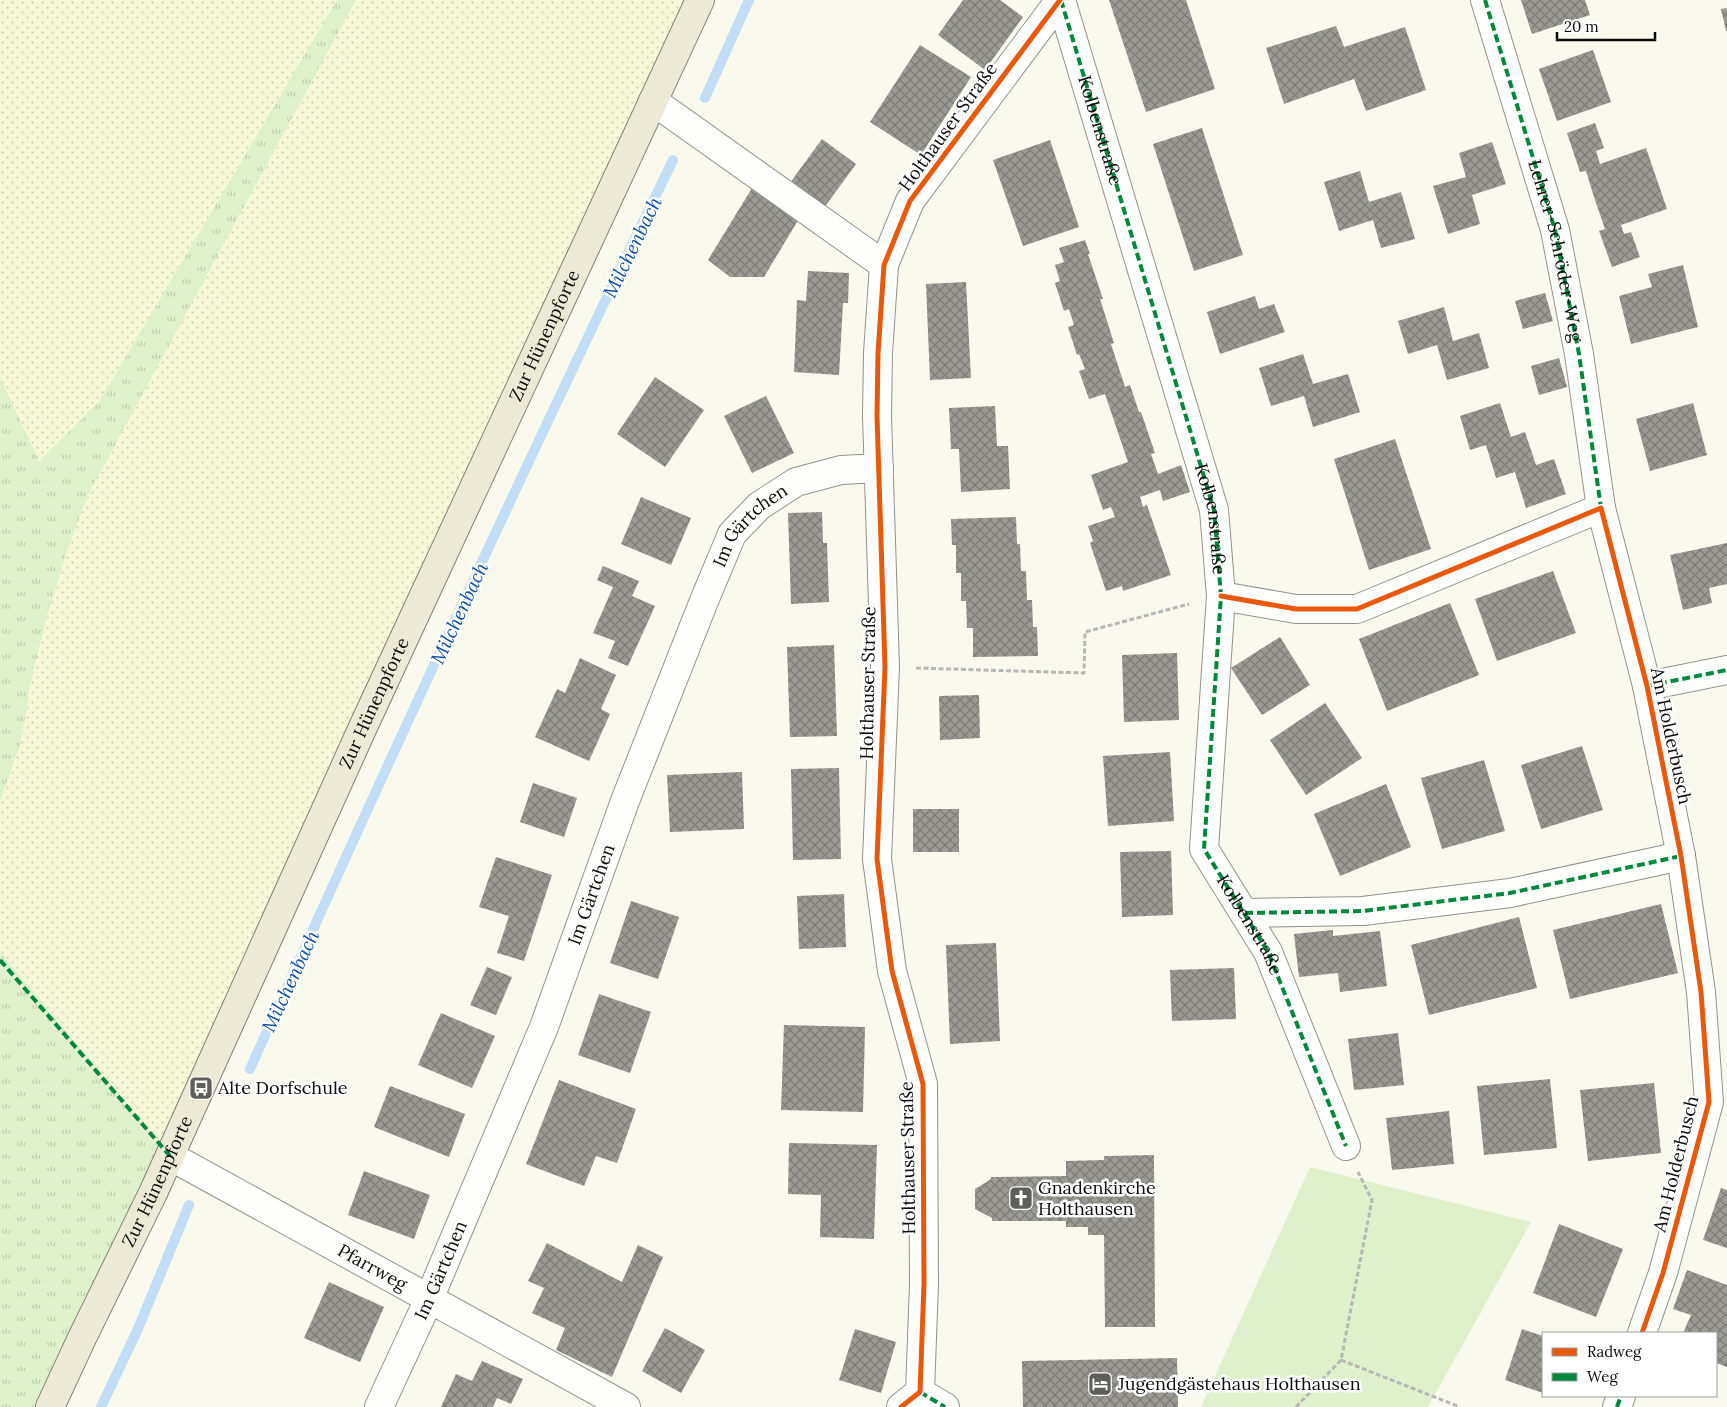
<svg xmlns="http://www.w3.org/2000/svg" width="1727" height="1407" viewBox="0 0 1727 1407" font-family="Lora,serif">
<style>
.farmland{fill:url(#farmland-dots)}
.grass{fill:url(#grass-tufts)}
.park{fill:#def1cc}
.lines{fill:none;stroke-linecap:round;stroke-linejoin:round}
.stream{stroke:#c2def6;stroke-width:10}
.building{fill:url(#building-cross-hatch)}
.street-casing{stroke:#93928d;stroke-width:30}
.primary-casing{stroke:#807f7a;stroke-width:30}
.path{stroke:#b7b7b5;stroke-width:3;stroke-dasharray:5 2.5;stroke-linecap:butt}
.street{stroke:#fefefc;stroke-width:28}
.primary{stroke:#ecead6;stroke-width:28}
.quiet{stroke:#00873e;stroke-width:4;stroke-dasharray:8 4;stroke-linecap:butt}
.cycleway-casing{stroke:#fff;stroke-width:8}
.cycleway{stroke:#e8590c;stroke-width:5}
.labels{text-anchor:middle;stroke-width:5;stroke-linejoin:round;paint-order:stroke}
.street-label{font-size:18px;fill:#0b0b0b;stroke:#fff}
.poi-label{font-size:18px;fill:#0b0b0b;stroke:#fff;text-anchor:start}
.water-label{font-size:19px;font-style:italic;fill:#0e50a3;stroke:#fff}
</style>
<defs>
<pattern id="farmland-dots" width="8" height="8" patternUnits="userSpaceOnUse" patternTransform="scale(1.25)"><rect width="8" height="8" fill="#f7f7d9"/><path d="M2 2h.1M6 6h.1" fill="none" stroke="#d2d2b9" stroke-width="1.8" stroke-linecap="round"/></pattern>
<pattern id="grass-tufts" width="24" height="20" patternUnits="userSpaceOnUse" patternTransform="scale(1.25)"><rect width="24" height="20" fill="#def1cc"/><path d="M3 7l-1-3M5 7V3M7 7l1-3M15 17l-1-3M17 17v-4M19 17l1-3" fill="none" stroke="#bdcdae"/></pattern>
<pattern id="building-cross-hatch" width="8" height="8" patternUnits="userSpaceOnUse" patternTransform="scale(1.25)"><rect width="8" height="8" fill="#9c9a94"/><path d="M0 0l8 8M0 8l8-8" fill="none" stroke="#7d7c77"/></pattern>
</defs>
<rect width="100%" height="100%" fill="#faf9ee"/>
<g class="farmland">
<path d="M0,0H337L99,402L39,461L0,377Z"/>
<path d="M356,0H700L170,1156L0,952V801L21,742L31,681L46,620L68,548L89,493Z"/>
</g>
<g class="grass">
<path d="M337,0H356L89,493L68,548L46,620L31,681L21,742L0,801V377L39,461L99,402Z"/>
<path d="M0,952L170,1156L50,1407H0Z"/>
</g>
<path class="park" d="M1310,1167L1531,1222L1428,1407H1201Z"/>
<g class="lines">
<g class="stream">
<path d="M705,98L749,0"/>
<path d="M250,1069C387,764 527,461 673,160"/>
<path d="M101,1407L137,1331L189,1205"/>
</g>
</g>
<g class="building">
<path d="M963,0H1000L1023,17L985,70L938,35Z"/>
<path d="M1109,0H1186L1215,89L1146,112Z"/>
<path d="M1521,0H1585L1590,15L1532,34Z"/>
<path d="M1727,8V31H1726L1721,9Z"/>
<path d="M1336,26L1344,47L1405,27L1426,90L1366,111L1354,79L1284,104L1266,48Z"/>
<path d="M920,45L971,77L921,155L870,122Z"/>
<path d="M1593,50L1611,102L1557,121L1539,69Z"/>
<path d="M1595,123L1604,148L1596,151L1600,164L1646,148L1667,209L1621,225L1624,234L1631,232L1640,257L1612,267L1599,231L1605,229L1594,197L1586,171L1580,172L1567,133Z"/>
<path d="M1202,128L1243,255L1194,271L1153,144Z"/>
<path d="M822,139L856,164L821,212L787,187Z"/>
<path d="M1050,140L1079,227L1023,246L993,160Z"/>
<path d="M1492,142L1506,184L1472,195L1480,224L1448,234L1433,186L1466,177L1459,153Z"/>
<path d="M1360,171L1369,202L1401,192L1415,239L1381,248L1373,220L1339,231L1324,182Z"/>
<path d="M752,188L800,217L764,277H730L708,260Z"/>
<path d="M1085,240L1090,254H1088L1103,299H1100L1114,343L1111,344L1125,387L1130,385L1139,412H1141L1155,453L1151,454L1158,474L1181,465L1190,492L1163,501L1160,490L1140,497L1143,507L1147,505L1171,575L1123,591L1122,586L1106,591L1090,543L1093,541L1088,526L1115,517L1111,507L1103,510L1091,475L1128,462L1105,394L1089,399L1079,371L1085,369L1079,354L1077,355L1068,327L1074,325L1069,309L1064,311L1055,283L1060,281L1055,265L1064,262L1059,248Z"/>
<path d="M1683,265L1698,327L1631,344L1619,296L1652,287L1648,274Z"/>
<path d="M808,271L849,273L848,303H843L839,375L794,372L797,300L806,301Z"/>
<path d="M966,282L971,378L930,380L926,284Z"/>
<path d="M1545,293L1553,321L1523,329L1515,301Z"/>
<path d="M1255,296L1259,309L1274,304L1285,332L1220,354L1207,312Z"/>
<path d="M1444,307L1453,341L1479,333L1489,368L1447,380L1437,345L1408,354L1398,321Z"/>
<path d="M1303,354L1313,384L1348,374L1360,412L1313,427L1304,396L1271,406L1259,368Z"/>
<path d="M1559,358L1567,387L1539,395L1531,366Z"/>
<path d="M655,377L704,410L665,467L617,434Z"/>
<path d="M766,396L794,453L752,473L724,416Z"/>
<path d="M1500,403L1511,437L1525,432L1536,465L1554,459L1566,494L1526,508L1515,472L1496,478L1486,445L1470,450L1460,416Z"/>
<path d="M1693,403L1707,455L1650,471L1636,419Z"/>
<path d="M995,406L997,446H1008L1010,489L961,492L959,449H951L949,408Z"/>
<path d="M1395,439L1431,549L1369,570L1334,459Z"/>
<path d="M641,497L691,518L671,565L621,544Z"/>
<path d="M822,512L823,543H827L829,602L791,604L788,513Z"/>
<path d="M1016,517L1017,544H1020L1021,571H1026L1027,600H1032L1033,627H1037L1038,656L973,657V628H967L966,601H961V573H956V545H952L951,519Z"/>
<path d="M1727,543V584L1709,588L1712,603L1683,610L1670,555Z"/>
<path d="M603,566L639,581L632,596L655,606L628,666L608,658L615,641L593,633L613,587L597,580Z"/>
<path d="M1553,571L1576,633L1497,661L1475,599Z"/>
<path d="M1450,603L1479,675L1387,711L1359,639Z"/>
<path d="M1280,637L1310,685L1262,715L1231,668Z"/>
<path d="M834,645L837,736L790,737L787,647Z"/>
<path d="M1177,653L1179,720L1124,722L1122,655Z"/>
<path d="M580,658L616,675L601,709L610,714L589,761L535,737L557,689L565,693Z"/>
<path d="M979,695L980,738L940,740L939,696Z"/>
<path d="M1325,703L1362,758L1306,795L1270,740Z"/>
<path d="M1582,746L1603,810L1541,829L1521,765Z"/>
<path d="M1170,752L1174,821L1108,826L1103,756Z"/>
<path d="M1484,760L1505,831L1442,849L1421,778Z"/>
<path d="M839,768L841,859L793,860L791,769Z"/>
<path d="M742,772L744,829L670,832L667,775Z"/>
<path d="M533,783L577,798L564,837L520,822Z"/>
<path d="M1386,784L1411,847L1340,876L1314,814Z"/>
<rect x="913" y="809" width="46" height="43"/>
<path d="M1171,851L1173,915L1122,917L1120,852Z"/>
<path d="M496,857L552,875L524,961L497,953L509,916L479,907Z"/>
<path d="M844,894L846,947L799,949L797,896Z"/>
<path d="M631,901L679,917L658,979L610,963Z"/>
<path d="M1661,904L1678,973L1570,999L1553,930Z"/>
<path d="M1519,917L1537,988L1429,1015L1411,945Z"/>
<path d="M1333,930V936L1380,931L1387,986L1340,992L1338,973L1299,977L1294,934Z"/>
<path d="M996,943L1000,1041L950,1044L946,945Z"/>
<path d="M487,967L512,977L496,1015L470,1005Z"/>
<path d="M1234,968L1236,1019L1172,1021L1170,970Z"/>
<path d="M599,994L651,1012L630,1073L578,1055Z"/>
<path d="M441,1013L495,1036L472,1088L418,1065Z"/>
<path d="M784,1025L865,1027L863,1112L781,1110Z"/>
<path d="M1398,1033L1404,1085L1354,1090L1348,1039Z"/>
<path d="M1550,1079L1557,1148L1484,1155L1477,1086Z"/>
<path d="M559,1080L636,1109L617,1163L596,1156L584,1186L526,1164Z"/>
<path d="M1654,1083L1661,1153L1588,1161L1580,1090Z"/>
<path d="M390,1086L465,1114L449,1157L374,1127Z"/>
<path d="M1449,1111L1454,1164L1392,1170L1386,1118Z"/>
<path d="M789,1143L877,1145L874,1239L820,1237L821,1195L788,1194Z"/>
<path d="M1154,1155L1155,1327H1105L1104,1235H1088V1227H1066V1221H992V1218L975,1209V1189L991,1179V1177L1066,1176V1161L1104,1160V1156Z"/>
<path d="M364,1171L430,1195L414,1239L348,1215Z"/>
<path d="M1721,1188L1727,1190V1248L1703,1240Z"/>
<path d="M1559,1224L1623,1249L1596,1317L1533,1293Z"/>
<path d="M547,1243L622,1282L638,1245L663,1257L612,1377L556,1350L565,1328L532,1313L544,1288L528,1281Z"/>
<path d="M1687,1270L1727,1285V1367L1716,1363V1333H1683L1691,1315L1673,1309Z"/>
<path d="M329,1282L384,1307L360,1362L304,1338Z"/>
<path d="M665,1328L705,1350L681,1393L642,1371Z"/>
<path d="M855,1329L896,1342L881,1393L839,1380Z"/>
<path d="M1522,1329L1543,1336V1393L1505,1380Z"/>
<path d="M1177,1358L1178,1407H1023L1022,1361Z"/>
<path d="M482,1361L523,1379L511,1404L497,1398L493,1407H441L456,1374L472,1381Z"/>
</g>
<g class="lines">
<g class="street-casing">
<g id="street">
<path d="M1061,0L1214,510L1221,596L1204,849L1268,952L1346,1146"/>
<path id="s1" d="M1485,0L1555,230L1579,354L1601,508"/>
<path d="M653,101L884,265"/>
<path d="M1221,596L1296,609H1357L1601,508L1647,686L1681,856L1701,992L1709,1102L1663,1273L1642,1333"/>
<path d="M1647,686L1727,670"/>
<path d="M1245,913L1363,911L1510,893L1681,856"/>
<path id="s2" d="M170,1156L626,1407"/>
<path d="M920,1392L945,1407"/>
<path id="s3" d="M379,1407L429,1299L544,1027L625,801L704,601L732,534L759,506L796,482L841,470L879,468"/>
<path d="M901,1407L920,1392L924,1284L923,1084L892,971L877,859L885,667L877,416L878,353L884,265L910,201L1060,0"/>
<path d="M1617,1407L1621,1396"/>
</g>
</g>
<g class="primary-casing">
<g id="primary">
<path id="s4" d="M50,1407L82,1338L153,1193L363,727L700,0"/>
</g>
</g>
<g class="path">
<path d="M916,668L1084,673L1085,632L1189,604"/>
<path d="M1341,1360L1460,1407"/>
<path d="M1296,1407L1341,1360L1372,1200L1358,1172"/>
</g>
<use href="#street" class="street"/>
<use href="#primary" class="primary"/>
<g class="quiet">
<path id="s5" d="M1061,0L1214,510L1221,596L1204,849L1268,952L1346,1146"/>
<path d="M1485,0L1555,230L1579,354L1601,508"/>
<path d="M1647,686L1727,670"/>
<path d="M1245,913L1363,911L1510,893L1681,856"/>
<path d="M0,960L170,1156"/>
<path d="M920,1392L945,1407"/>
<path d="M1617,1407L1621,1396"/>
</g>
<g class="cycleway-casing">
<g id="cycleway">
<path d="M1221,596L1296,609H1357L1601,508L1647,686L1681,856L1701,992L1709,1102L1663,1273L1642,1333"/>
<path d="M901,1407L920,1392L924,1284L923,1084L892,971L877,859L885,667L877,416L878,353L884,265L910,201L1060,0"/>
</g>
</g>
<use href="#cycleway" class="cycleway"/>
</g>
<defs>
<g id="bus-square" transform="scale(1.25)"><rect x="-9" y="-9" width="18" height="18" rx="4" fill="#5f5e5a" stroke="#fff"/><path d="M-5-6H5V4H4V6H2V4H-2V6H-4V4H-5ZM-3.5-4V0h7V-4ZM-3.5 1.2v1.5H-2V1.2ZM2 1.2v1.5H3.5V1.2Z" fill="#fff"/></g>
<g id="church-square" transform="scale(1.25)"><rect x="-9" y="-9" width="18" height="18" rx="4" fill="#5f5e5a" stroke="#fff"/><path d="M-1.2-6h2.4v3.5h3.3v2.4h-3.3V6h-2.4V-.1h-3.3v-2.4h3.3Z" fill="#fff"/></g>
<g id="hotel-square" transform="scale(1.25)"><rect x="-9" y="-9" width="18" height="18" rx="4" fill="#5f5e5a" stroke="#fff"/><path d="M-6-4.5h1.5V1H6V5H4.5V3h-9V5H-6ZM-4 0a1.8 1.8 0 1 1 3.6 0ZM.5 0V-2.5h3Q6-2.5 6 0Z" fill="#fff"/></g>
</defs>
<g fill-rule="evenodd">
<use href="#bus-square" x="201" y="1088"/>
<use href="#church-square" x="1021" y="1198"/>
<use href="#hotel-square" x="1100" y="1384"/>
</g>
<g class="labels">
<g class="street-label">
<text transform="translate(948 127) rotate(-54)" y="6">Holthauser Straße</text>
<text dy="6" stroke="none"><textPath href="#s5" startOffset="136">Kolbenstraße</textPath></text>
<text dy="6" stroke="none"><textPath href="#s1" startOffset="261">Lehrer-Schröder-Weg</textPath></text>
<text dy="6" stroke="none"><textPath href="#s4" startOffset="1180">Zur Hünenpforte</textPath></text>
<text dy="6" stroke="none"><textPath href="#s5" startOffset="541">Kolbenstraße</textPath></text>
<text dy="6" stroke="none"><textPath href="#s3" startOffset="960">Im Gärtchen</textPath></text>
<text transform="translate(868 683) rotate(-89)" y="6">Holthauser Straße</text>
<text dy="6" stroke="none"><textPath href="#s4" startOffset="775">Zur Hünenpforte</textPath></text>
<text transform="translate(1671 736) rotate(78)" y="6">Am Holderbusch</text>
<text dy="6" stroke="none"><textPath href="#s3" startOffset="555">Im Gärtchen</textPath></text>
<text dy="6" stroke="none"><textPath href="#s5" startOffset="961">Kolbenstraße</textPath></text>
<text transform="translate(908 1158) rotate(-91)" y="6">Holthauser Straße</text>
<text transform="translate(1676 1164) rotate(-76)" y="6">Am Holderbusch</text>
<text dy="6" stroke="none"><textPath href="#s4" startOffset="250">Zur Hünenpforte</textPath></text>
<text dy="6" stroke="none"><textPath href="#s2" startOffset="231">Pfarrweg</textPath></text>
<text dy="6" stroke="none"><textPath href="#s3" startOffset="150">Im Gärtchen</textPath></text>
</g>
<g class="poi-label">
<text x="218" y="1094">Alte Dorfschule</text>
<text x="1038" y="1194">Gnadenkirche<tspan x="1038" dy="21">Holthausen</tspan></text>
<text x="1118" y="1390">Jugendgästehaus Holthausen</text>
</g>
<g class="water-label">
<text transform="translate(632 247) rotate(-64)" y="7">Milchenbach</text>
<text transform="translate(459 613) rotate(-65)" y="7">Milchenbach</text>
<text transform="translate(290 981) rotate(-65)" y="7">Milchenbach</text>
</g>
</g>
<rect x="1542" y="1332" width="175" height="65" fill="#ffffff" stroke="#9d9d9d"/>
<rect x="1552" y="1348" width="25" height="8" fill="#e8590c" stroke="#9d9d9d"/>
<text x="1587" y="1357" font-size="15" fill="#0b0b0b">Radweg</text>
<rect x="1552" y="1373" width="25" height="8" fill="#00873e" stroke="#9d9d9d"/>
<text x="1587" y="1382" font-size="15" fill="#0b0b0b">Weg</text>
<path d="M1557 32v8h98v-8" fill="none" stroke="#0b0b0b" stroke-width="2.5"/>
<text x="1564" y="32" font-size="15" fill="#0b0b0b" stroke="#ffffff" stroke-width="4" paint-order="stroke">20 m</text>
</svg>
